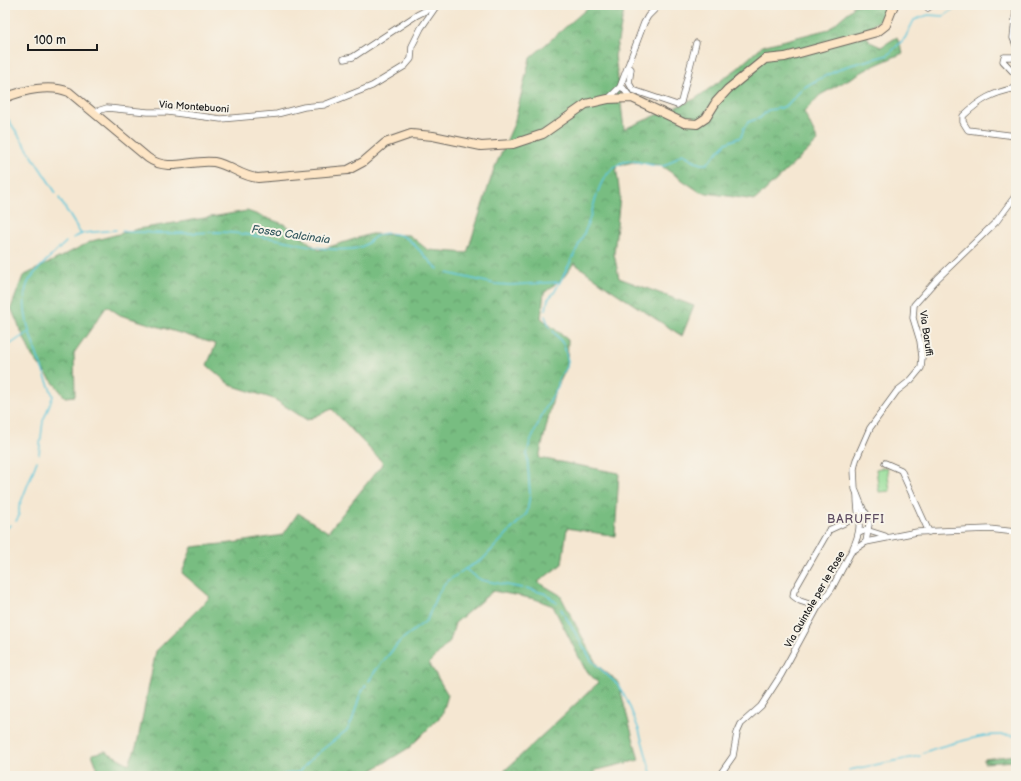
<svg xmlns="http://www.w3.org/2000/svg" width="1021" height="781" viewBox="0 0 1021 781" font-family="'Balsamiq Sans',sans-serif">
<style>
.forest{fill:url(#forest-crowns);stroke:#4a6c4e}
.pitch{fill:#96de99;stroke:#597d5a}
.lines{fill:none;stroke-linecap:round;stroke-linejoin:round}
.stream{stroke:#5fc7dc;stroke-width:1.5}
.street-casing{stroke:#68635c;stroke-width:7}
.secondary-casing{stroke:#68635c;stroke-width:10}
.street{stroke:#fff;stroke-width:5.5}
.secondary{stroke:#fde5c5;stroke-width:8}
.labels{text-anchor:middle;stroke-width:4;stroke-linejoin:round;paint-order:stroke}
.street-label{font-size:10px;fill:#1c1c1c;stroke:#f7f3e8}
.water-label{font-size:11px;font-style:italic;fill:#33585f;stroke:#f7f3e8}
.quarter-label{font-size:12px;letter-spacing:1px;fill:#5d4b60;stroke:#f7f3e8}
</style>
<defs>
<pattern id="forest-crowns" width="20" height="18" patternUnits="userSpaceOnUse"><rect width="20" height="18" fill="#78bd81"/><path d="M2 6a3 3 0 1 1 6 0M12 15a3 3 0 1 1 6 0" fill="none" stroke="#629969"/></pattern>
</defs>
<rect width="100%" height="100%" fill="#f7f3e8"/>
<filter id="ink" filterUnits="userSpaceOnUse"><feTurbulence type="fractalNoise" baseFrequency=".025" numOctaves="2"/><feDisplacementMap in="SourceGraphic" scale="8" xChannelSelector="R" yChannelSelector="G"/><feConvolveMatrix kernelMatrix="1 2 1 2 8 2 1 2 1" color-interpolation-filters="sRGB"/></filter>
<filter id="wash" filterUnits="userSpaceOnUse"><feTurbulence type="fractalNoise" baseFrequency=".012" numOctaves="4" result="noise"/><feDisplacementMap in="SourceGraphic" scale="16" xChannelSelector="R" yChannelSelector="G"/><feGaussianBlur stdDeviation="0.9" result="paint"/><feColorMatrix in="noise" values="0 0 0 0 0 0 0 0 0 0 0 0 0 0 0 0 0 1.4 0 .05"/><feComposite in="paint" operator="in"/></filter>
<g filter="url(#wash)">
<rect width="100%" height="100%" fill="#f5e7d2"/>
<g class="forest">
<path d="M591,5H625L615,56L624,129L695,99L738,68L762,46L829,29L853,8V5H887L880,20L864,31L870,42L881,47L897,37L903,53L871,67L820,95L804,112L818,141L755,200L700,192L660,165L633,162L616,166L620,196L614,254L619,278L694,306L682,336L610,289L574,263L564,277L544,293L541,318L568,340L567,367L554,394L539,458L619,473L615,536L567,528L562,564L538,582L560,595L597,665L618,682L639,760L597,770L589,776H499L598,683L585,669L553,606L535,599L493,591L455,623L450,641L429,663L448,695L442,715L410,747L363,776H94L97,767L92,754L105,751L129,764L137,744L156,651L210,597L182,573L192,547L232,543L283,535L298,513L328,532L383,463L332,409L307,420L274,399L230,385L207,365L216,344L120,315L107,306L74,353L75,396L65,397L32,356L11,308L23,276L92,241L138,229L247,211L286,225L319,250L371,234L409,235L428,250L467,253L494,169L514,124L530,58Z"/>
<path d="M1016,755V761L984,763V759Z"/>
</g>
<path class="pitch" d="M887,467L890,491L879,492L876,469Z"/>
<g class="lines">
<g class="stream">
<path d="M6,116L56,193"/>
<path d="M59,198L81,234"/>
<path d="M122,231C132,233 141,231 151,233C173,234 196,233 218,232C233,232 249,235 263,237C292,240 322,252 351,249C375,248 368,227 400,235C412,238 427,261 438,269"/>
<path d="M73,238L84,233L116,230"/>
<path d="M447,273L495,284L510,285L560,282"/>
<path d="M546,310L548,299L554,293C565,273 576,252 585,231C596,207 595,176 621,163C635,157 648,167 663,166C670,165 676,156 683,154L701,164H707L726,143L741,137L744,128L748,122L760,118L768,110L781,108L787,105L803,88L819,79L847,66L888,55L905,38L914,20L928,15L944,16L960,5"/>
<path d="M545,316L550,328"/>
<path d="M5,348L30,331"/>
<path d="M39,454L43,421L53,396C43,369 12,306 30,279C40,265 54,254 66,242"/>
<path d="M16,521L19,516V507L37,461"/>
<path d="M5,530L10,525"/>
<path d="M465,569L481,580L522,588"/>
<path d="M526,588L546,594L557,603"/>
<path d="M561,609L592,661L618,685L627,700L639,730L652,776"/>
<path d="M369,681L376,670L400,641L427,620L436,597L445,583L465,569L482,560L527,513L530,494L527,454L530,442L544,411L558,386L559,378L567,367L568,361L564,345L553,331"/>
<path d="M923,753C933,748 943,746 954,743C978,737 991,733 1016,736"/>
<path d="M849,770L920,756"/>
<path d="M276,776L299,772L313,757L347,730L352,721L360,695L366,685"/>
</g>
</g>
</g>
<g filter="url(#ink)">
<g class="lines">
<g class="street-casing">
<g id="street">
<path d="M928,8L932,5"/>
<path d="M1016,9L1013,38L1016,45"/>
<path d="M1016,57H1004L1003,61L1016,75"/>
<path d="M344,59L353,57L417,15L433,7"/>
<path d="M628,66L631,69L629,83L633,90L677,105L681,102L696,43"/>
<path d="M623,88L630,97"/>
<path d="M1016,88C992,93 981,99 963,116V122L968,130L1016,136"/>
<path d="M608,99L620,87L644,23L648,16L659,5"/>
<path d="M94,112L107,108L148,112H168L221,119L277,114L304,107L324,105L372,86L405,66L411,59L412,46L421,28L437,5"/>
<path d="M885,463L901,470L929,532"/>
<path d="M859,533L866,530L885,536"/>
<path d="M866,542L869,524L855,489L854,469L856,460L870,428L897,391L911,380L921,368L922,357L920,341L913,318L914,305L938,278L996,222L1016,195"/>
<path d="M853,548C864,525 857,518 857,495"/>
<path d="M818,607L800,601L793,596L794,591L829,530L866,513"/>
<path d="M719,776L733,756L737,733L741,724L761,706L781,675L818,607L832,588L851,552L866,542L917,532L989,529L1016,532"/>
</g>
</g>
<g class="secondary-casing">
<path id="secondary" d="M5,98C23,90 50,84 69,92L148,158C169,173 191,159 214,162C230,165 242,177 258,178L348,170L363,162L385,143L411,134L433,136L481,146L513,144L543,134L586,104L608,99L632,98L684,123L697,124L706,118L716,102L728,89L765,59L785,57L877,32L886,25L894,5"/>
</g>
<use href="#street" class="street"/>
<use href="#secondary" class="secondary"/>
</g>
</g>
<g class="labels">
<g class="street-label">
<text transform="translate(194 106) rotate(4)" y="4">Via Montebuoni</text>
<text transform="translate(927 333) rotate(82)" y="4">Via Baruffi</text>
<text transform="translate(814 599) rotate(-60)" y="4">Via Quintole per le Rose</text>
</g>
<g class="water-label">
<text transform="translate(291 234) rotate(8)" y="4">Fosso Calcinaia</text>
</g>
<g class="quarter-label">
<text x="856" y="523">BARUFFI</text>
</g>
</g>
<rect width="1021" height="781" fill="none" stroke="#f7f3e8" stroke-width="20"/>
<path d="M28 44v6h69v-6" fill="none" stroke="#1c1c1c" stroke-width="2"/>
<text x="34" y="44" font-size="12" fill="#1c1c1c" stroke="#f7f3e8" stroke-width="3" paint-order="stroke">100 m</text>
</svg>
